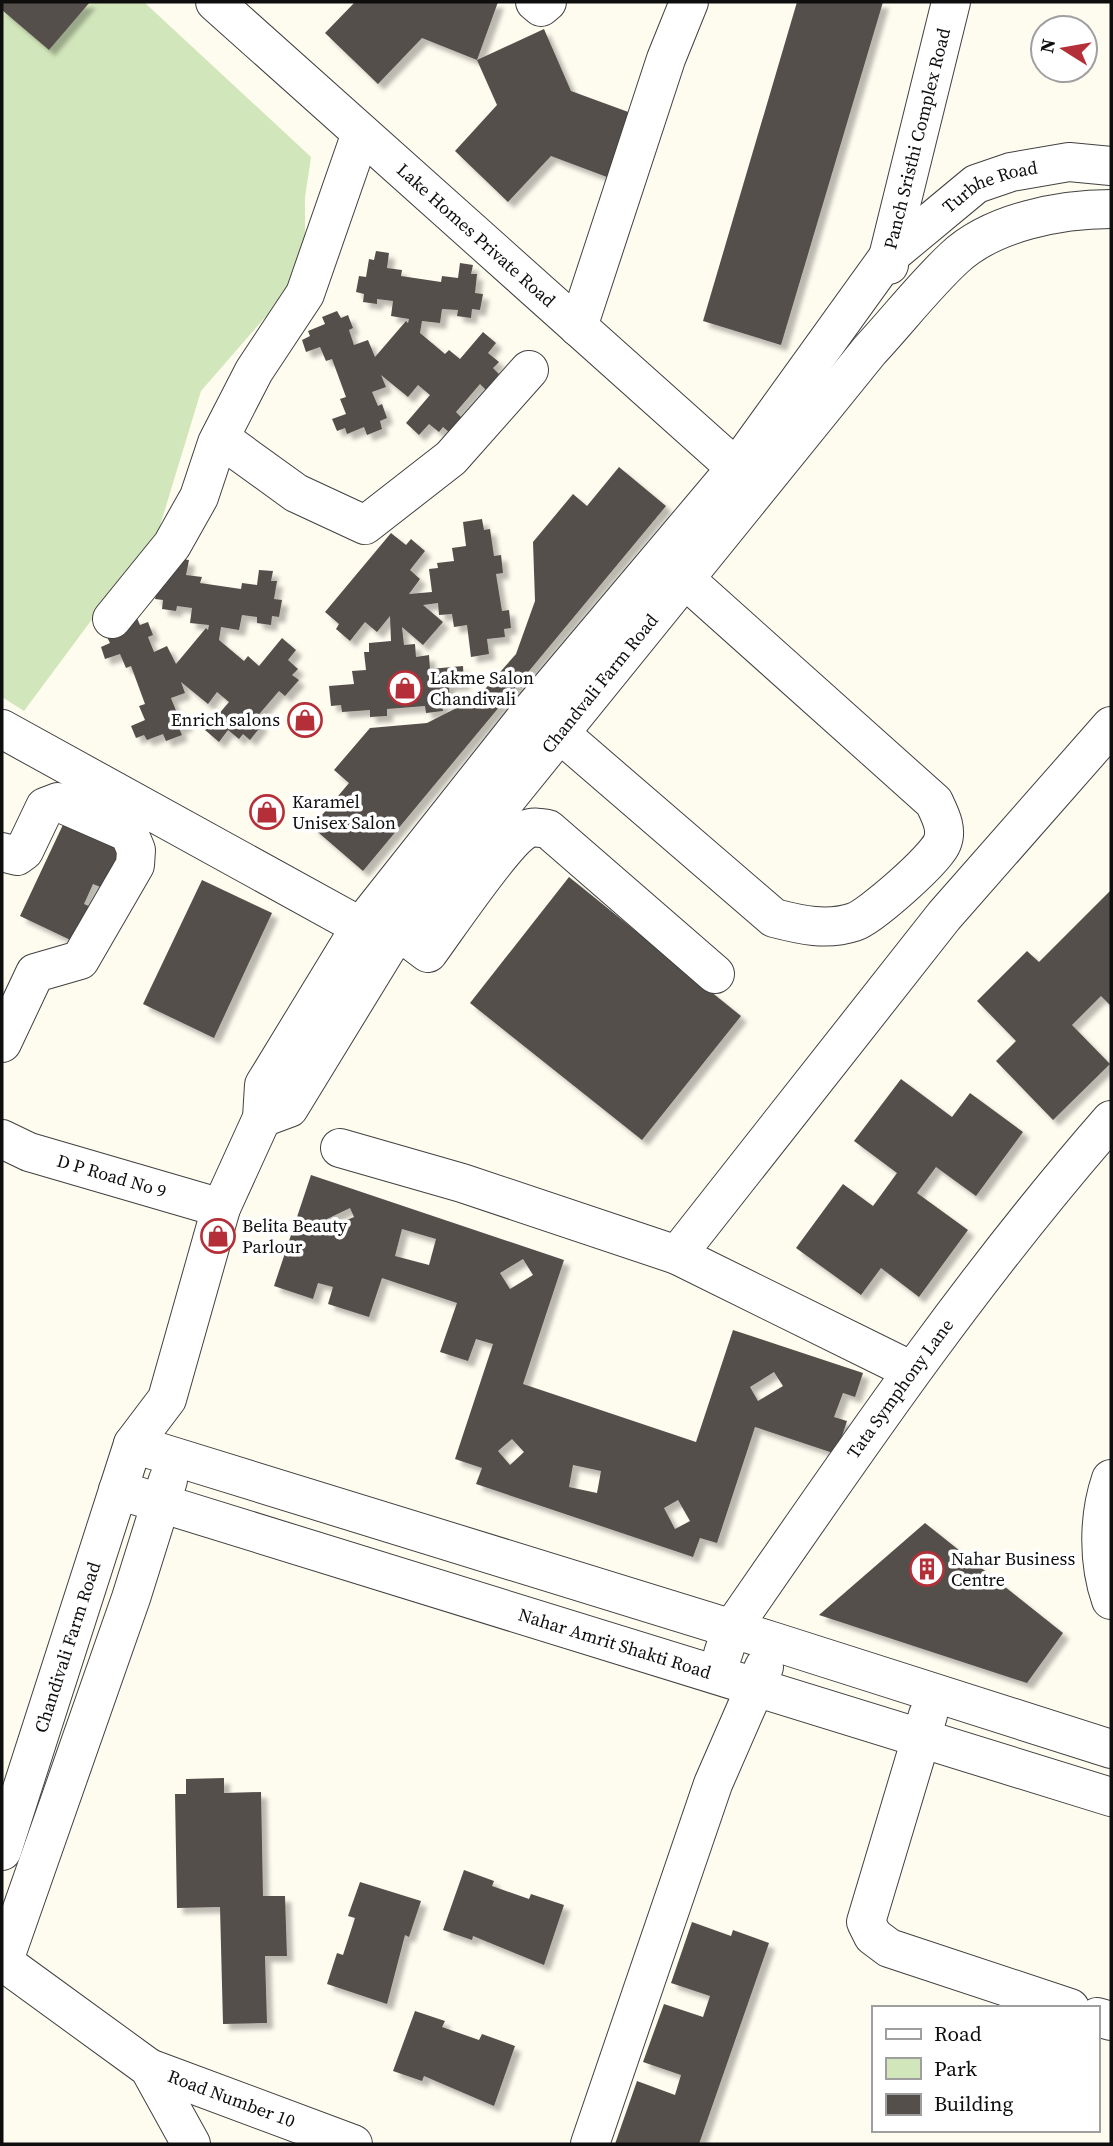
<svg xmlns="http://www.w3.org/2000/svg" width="1113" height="2146" viewBox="0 0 1113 2146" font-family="'Source Serif 4',serif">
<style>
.green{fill:#d2e6bb}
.building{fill:#554f4b;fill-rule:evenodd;filter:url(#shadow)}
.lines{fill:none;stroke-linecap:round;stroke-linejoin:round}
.minor-casing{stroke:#414141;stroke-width:40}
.minor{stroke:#fff;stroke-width:38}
.labels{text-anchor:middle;stroke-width:7;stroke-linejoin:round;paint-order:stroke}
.street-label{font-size:18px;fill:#0e0e0e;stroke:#fff}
.poi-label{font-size:18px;fill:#0e0e0e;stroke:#fff;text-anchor:start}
</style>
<defs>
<filter id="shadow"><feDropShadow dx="6" dy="6" stdDeviation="2" flood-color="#0004"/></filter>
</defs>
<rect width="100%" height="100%" fill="#fefbef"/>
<path class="green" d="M2,2H144L311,157L305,197V241L288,284L267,315L201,391L159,529L24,711L2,697Z"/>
<g class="building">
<path d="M2,2H90L49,50L2,10Z"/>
<path d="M355,2H498L477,60L422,38L378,84L325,33Z"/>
<path d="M797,2H883L781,345L703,321Z"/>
<path d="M544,29L571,91L631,113L607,177L551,156L508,202L455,151L497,105L477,60Z"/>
<path d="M376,251L389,253L387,268L402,270L401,276L441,282L442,276L458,278L460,263L473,265L471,274H477L475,293L483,294L480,310L472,309L471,318L457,316L458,310L442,309L440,323L422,321L420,333L445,354L449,350L460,359L483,332L496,343L488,353L499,362L493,368L499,374L486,390L480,384L456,412L462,418L450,433L443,427L439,432L429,424L419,435L406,423L430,395L418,385L408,397L381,375L386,387L372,392L378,406L382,404L387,418L380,421L382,429L367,435L364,427L347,434L345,428L337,431L332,419L346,414L340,399L346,397L332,359L326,361L320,347L306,352L302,340L310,336L308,331L325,324L322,317L337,311L341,318L348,315L353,328L349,330L354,345L368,340L375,357L406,321L408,323L409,319L391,316L393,301L377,299V304L363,302L364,294L356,292L359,276L366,277L369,259L374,260Z"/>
<path d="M619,467L666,506L363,871L312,827L349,783L334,770L370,728L427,723L478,697L516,654L535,601L533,542L573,494L587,506Z"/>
<path d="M482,519L484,530L490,529L494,556L501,555L503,573L496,574L502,611L509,610L511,628L504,629L505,637L487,639L489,654L471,657L467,625L454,627L452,614L439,615L438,603L423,605L443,622L423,645L402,627L404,645L415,644L416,657L429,655L430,669L463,666L464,684L449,685L450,703L442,704L443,711L426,713L425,706L387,709V716L370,717V710L342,712L341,705L331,706L329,686L354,684L352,671L366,670L364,652H369V643L391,641L390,616L377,632L365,622L350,641L336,629L339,624L325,612L391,533L406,545L411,539L425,551L410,570L420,579L409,594L432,592L429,569L438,568L437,563L454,561L452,548L466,546L463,522Z"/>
<path d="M176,558L189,560L186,575L202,577L200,583L241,589L242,583L257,585L259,570L273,571L271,581H277L274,599L282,600L279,617L272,616L271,625L257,623V617L242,615L239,630L221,627L219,640L244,661L248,656L259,666L282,638L296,650L288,660L298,669L292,675L299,680L285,696L279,691L255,719L262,725L250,740L243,734L239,739L228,730L219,742L205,730L229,702L217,692L208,704L181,682L185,693L171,698L177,713L182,711L187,725L179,728L182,735L166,741L163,734L147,740L144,735L136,738L131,726L145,720L139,706L145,704L131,666L126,668L120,654L105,659L101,647L110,643L107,637L137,618L140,625L148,622L153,635L148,637L154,652L167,646L176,664L206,628L208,630L209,625L190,623L192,608L177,606L176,611L162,609L163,600L155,599L158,583L166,584Z"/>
<path d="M68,814L131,844L110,891L93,884L84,904L100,911L83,946L20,916Z"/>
<path d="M569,877L741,1016L642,1140L470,1003Z"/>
<path d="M202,880L272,913L214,1038L143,1004Z"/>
<path d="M1111,890V1006L1101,996L1072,1025L1110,1064L1053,1120L996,1061L1016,1041L977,1001L1027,951L1039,962Z"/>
<path d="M901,1079L952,1117L970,1093L1023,1132L976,1196L936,1167L917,1193L968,1230L919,1297L881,1268L861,1295L796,1248L843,1184L873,1206L897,1173L854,1141Z"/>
<path d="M311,1175L564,1260L523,1384L696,1442L733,1330L863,1373L855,1397L843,1393L834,1417L847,1421L836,1454L755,1427L717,1543L700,1538L693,1557L476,1484L482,1468L455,1459L493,1344L476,1339L468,1361L440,1352L457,1303L382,1278L369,1317L328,1304L333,1287L318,1283L313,1299L274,1286ZM350,1208L354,1217L330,1227L327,1219ZM402,1229L436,1239L429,1265L395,1256ZM523,1259L533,1275L510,1289L500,1273ZM774,1372L783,1386L758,1401L750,1387ZM512,1439L524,1452L510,1465L498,1451ZM573,1465L601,1471L597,1493L569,1487ZM678,1500L690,1521L675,1529L664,1508Z"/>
<path d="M925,1523L1063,1633L1027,1683L819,1615Z"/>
<path d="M224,1778V1793L261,1792L263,1896H285L287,1956H265L267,2023L223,2024L220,1907L177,1908L175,1794H186V1779Z"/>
<path d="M464,1870L494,1881L492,1886L529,1899L531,1894L564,1905L544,1965L473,1936L472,1940L443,1930Z"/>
<path d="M360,1882L421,1901L409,1937L405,1935L387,2004L327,1984L337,1953L343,1955L355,1918L348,1916Z"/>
<path d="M692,1922L731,1936L733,1930L769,1943L699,2144H615L637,2081L675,2095L681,2075L643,2062L664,2004L703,2017L710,1996L671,1983Z"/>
<path d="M415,2011L445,2021L442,2027L479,2040L482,2034L515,2046L494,2106L424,2076L422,2081L393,2071Z"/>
</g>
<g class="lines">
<g class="minor-casing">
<g id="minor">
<path id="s1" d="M215,2L736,468"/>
<path d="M535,2L541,7L547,2"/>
<path id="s2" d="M889,265L888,257L951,2"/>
<path d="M578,327L666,59L689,2"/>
<path d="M220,438L296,493L365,525L451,458L529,370"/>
<path d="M112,619L172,545L199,497L217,443L254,371L305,294L361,133"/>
<path d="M542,718L774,918C801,925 827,931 854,922C870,917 937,858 942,843C948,829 940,815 934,802L667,563"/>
<path d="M2,729L383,939"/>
<path d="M2,852L17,856L24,851L45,807L58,802L129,833L136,850L135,865L80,960L35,973L2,1043"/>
<path d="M400,932L428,953C446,929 505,840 527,829C533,826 541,828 548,829L715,974"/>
<path id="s3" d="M262,1118L289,1108L390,943L870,350C898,320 924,286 954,258C992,222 1061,209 1111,209"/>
<path id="s4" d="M2,1139L29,1152L221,1208"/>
<path d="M340,1148L462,1183L677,1255L910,1370"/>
<path d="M677,1255L944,916L1111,726"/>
<path d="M133,1444L775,1642L1111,1749"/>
<path d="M1111,1479C1098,1517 1098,1563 1111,1600"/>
<path id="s5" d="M118,1490L1111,1797"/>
<path id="s6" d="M723,1654L731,1630C852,1455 970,1281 1111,1120"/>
<path d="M928,1715L866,1922L873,1936L889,1948L1070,2008"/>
<path id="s7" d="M2,1851L133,1444L167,1399L221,1208L262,1118L264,1085L361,926L532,710L736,468L888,257L976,184L1011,172L1069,162L1111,166"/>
<path d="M2,1961L149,2068L191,2144"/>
<path d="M2,1966L131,1598L168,1480"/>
<path d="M1097,2017L1111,2021"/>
<path id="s8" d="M149,2068L353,2144"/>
<path d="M590,2144L713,1784L764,1667"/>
</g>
</g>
<use href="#minor" class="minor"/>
</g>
<defs>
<g id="shop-ring" transform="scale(1.75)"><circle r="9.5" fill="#fff" stroke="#b42f37" stroke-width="1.5"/><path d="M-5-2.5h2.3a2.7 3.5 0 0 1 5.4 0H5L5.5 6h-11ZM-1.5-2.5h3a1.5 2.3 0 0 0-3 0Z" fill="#b42f37"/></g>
<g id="building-ring" transform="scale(1.75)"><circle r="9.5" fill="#fff" stroke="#b42f37" stroke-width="1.5"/><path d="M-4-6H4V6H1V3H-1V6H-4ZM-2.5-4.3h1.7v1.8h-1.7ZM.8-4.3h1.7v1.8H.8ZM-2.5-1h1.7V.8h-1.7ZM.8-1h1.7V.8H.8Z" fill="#b42f37"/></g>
</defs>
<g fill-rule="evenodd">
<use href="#shop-ring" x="405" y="688"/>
<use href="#shop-ring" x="305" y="720"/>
<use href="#shop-ring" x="267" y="812"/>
<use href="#shop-ring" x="218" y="1236"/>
<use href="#building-ring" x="927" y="1569"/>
</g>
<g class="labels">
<g class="street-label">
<text dy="6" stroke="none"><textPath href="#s2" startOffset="130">Panch Sristhi Complex Road</textPath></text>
<text dy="6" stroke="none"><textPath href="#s7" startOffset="1979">Turbhe Road</textPath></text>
<text dy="6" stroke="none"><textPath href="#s1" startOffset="350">Lake Homes Private Road</textPath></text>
<text dy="6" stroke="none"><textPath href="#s3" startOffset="556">Chandvali Farm Road</textPath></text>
<text dy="6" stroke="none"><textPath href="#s4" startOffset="116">D P Road No 9</textPath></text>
<text dy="6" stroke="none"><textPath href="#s6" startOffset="320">Tata Symphony Lane</textPath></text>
<text dy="6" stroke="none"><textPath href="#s5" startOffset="520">Nahar Amrit Shakti Road</textPath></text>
<text dy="6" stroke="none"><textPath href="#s7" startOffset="214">Chandivali Farm Road</textPath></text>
<text dy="6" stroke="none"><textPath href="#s8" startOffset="88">Road Number 10</textPath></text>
</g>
<g class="poi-label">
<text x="430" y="684">Lakme Salon<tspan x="430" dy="21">Chandivali</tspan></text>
<text x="280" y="726" text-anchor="end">Enrich salons</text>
<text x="292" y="808">Karamel<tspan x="292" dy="21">Unisex Salon</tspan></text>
<text x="242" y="1232">Belita Beauty<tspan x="242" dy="21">Parlour</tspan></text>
<text x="951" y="1565">Nahar Business<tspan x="951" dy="21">Centre</tspan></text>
</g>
</g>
<rect width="1113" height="2146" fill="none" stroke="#0e0e0e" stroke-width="7"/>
<rect x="872" y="2006" width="228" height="126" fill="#ffffff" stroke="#9f9f9f" stroke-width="2"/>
<rect x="886" y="2029" width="35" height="10" fill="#ffffff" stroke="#9f9f9f" stroke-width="2"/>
<text x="934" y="2041" font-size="21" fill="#0e0e0e">Road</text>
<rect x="886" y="2058" width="35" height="21" fill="#d2e6bb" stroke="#9f9f9f" stroke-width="2"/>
<text x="934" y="2076" font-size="21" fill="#0e0e0e">Park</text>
<rect x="886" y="2094" width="35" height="21" fill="#554f4b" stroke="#9f9f9f" stroke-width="2"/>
<text x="934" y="2111" font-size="21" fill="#0e0e0e">Building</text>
<g transform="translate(1064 49) rotate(281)"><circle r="33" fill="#ffffff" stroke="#9f9f9f" stroke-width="2"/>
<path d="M0-5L12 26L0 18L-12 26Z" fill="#b42f37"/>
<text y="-10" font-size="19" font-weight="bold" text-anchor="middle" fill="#0e0e0e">N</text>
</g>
</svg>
